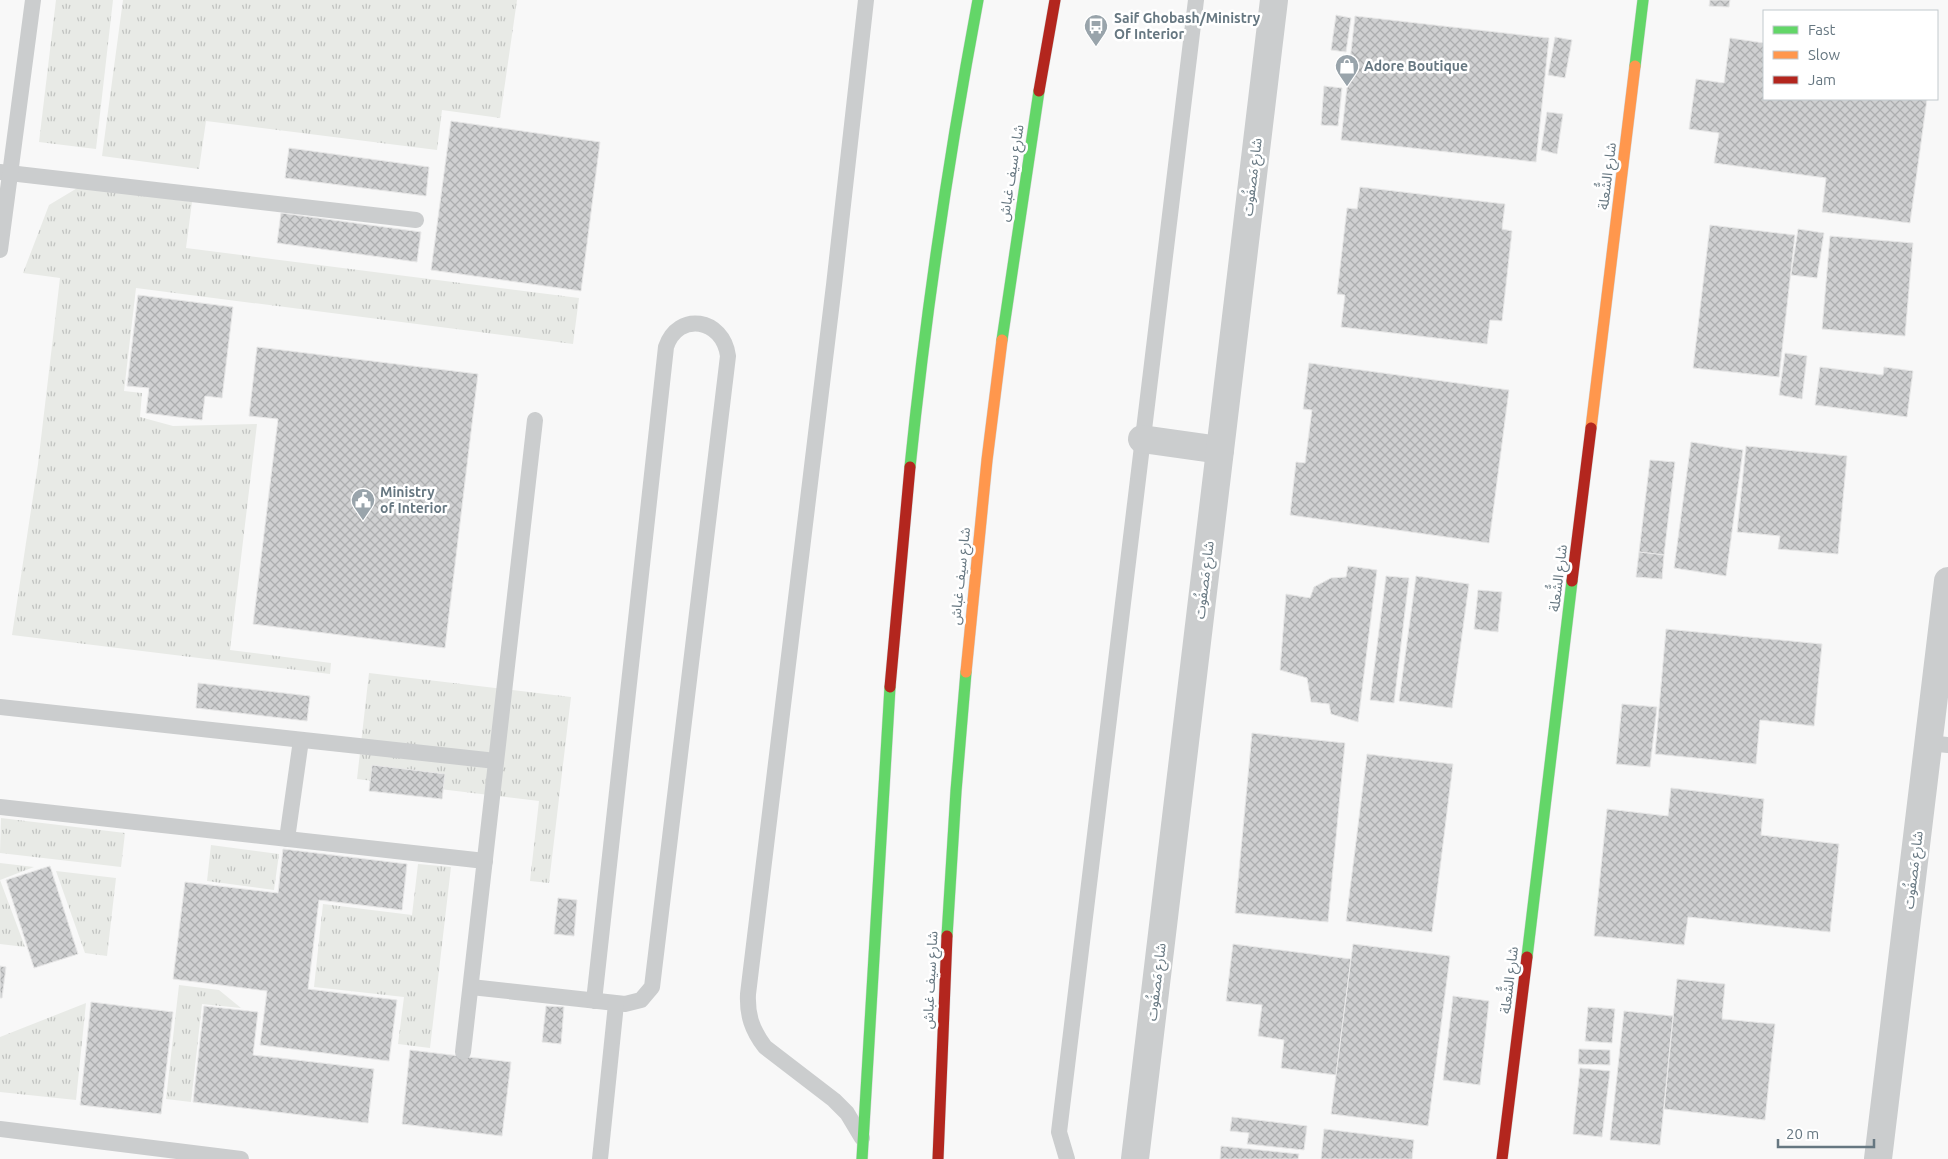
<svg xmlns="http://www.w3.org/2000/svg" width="1948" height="1159" viewBox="0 0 1948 1159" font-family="Ubuntu,'Noto Sans Arabic',sans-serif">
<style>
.grass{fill:url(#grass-tufts)}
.building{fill:url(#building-cross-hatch);stroke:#e8e8e8}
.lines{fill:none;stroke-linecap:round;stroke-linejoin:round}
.fast-casing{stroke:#d4d5d6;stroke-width:12}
.slow-casing{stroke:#d4d5d6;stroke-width:12}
.jam-casing{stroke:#d4d5d6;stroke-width:12}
.lane{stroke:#cbcdce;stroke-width:16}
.street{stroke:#cbcdce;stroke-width:28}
.fast{stroke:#63d668;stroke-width:11}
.slow{stroke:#ff974d;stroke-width:11}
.jam{stroke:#b3261e;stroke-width:11}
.labels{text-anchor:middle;stroke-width:5;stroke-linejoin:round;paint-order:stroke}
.poi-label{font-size:14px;font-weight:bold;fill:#667781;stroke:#fff;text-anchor:start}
.street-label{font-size:14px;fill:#667781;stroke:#fff}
</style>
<defs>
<pattern id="grass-tufts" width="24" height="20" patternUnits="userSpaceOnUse" patternTransform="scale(1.25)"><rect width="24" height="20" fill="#e8eae6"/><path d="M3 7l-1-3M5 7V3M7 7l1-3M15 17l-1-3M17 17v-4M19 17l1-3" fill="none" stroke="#c0c2c0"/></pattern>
<pattern id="building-cross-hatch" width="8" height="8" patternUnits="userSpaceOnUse" patternTransform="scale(1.25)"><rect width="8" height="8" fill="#cfd0d1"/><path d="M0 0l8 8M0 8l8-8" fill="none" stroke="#acaeaf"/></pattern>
</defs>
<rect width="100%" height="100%" fill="#f8f8f8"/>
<g class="grass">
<path d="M56,0H113L96,149L39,142Z"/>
<path d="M123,0H517L500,118L442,110L437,150L206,121L199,169L102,156Z"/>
<path d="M79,187L192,202L186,248L579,298L573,344L136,288L124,391L142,393L140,417L173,426L257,424L230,650L331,663L330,674L12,635L38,464L60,278L23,273L49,205Z"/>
<path d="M369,673L571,697L549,883L530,881L539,801L357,779Z"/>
<path d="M1,818L125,833L121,867L0,853Z"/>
<path d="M211,845L279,854L274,890L207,881Z"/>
<path d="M0,863L34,867L0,880L25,947L0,944Z"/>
<path d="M418,864L451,867L430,1048L398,1044L404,997L314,987L323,904L412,915Z"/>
<path d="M56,871L116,878L107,956L85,953Z"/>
<path d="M179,985L219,990L241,1008L202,1004L191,1102L166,1099Z"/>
<path d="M86,1003L76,1100L0,1092V1037Z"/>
</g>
<g class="building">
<path d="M1710,0H1730L1729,7L1709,6Z"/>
<path d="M1336,15L1351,18L1346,52L1331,50Z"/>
<path d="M1355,16L1549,38L1536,162L1341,140Z"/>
<path d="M1555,37L1572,40L1565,78L1548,75Z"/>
<path d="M1730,38L1764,43V99H1927L1910,223L1822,212L1826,178L1714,163L1719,133L1689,129L1696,79L1724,83Z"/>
<path d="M1324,86L1342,88L1338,126L1321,125Z"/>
<path d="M1547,112L1563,114L1557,154L1541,150Z"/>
<path d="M451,121L600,142L581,291L431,270Z"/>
<path d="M289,148L429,167L426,196L285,178Z"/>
<path d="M1360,187L1505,204L1502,229L1512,231L1502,321L1490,320L1487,344L1341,327L1345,295L1337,294L1347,208L1357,209Z"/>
<path d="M281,213L421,232L417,262L277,243Z"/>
<path d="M1710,225L1795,235L1779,377L1693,368Z"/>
<path d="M1798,229L1824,233L1817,278L1791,275Z"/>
<path d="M1830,236L1913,243L1905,336L1822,329Z"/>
<path d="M138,295L233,307L222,398L205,396L202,420L146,413L149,388L127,386Z"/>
<path d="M257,347L478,374L445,648L253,624L278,419L249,416Z"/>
<path d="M1785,353L1807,356L1802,399L1779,395Z"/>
<path d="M1309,363L1509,390L1489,543L1290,515L1296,462L1305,463L1312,410L1303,409Z"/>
<path d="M1820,367L1883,375L1884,367L1913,371L1907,417L1815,405Z"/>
<path d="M1691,442L1743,450L1726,576L1674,568Z"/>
<path d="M1746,446L1847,456L1838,554L1778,549L1780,536L1737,532Z"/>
<path d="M1650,460L1675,462L1664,555L1639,552Z"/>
<path d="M1639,552L1664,555L1662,579L1636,577Z"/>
<path d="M1348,566L1377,570L1358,722L1331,714L1329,704L1311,702L1307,678L1280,670L1286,594L1310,598L1314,587L1331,578L1346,577Z"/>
<path d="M1386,576L1409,578L1394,703L1370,700Z"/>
<path d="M1416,576L1469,584L1452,708L1399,701Z"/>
<path d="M1478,590L1502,592L1498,632L1474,629Z"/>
<path d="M1666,629L1822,644L1814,726L1760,720L1756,764L1655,754Z"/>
<path d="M198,683L310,696L307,721L196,708Z"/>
<path d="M1622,704L1657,707L1650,767L1616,764Z"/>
<path d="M1252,733L1345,743L1328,922L1235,913Z"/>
<path d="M1367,754L1453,764L1432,932L1346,921Z"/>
<path d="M372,765L445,774L442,799L369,791Z"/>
<path d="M1671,788L1764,799L1761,835L1839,844L1830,932L1688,917L1684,945L1594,936L1607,809L1668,816Z"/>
<path d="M283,849L407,864L402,910L319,900L308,989L397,1000L389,1061L260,1045L267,991L173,979L185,882L278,893Z"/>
<path d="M50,866L78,954L34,968L6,880Z"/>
<path d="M558,898L577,900L574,936L554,934Z"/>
<path d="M1233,944L1351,959L1336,1075L1281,1068L1284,1040L1258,1036L1262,1005L1226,1001Z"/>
<path d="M1353,944L1450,956L1428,1126L1331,1114Z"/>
<path d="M0,966L6,967L2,998H0Z"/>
<path d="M1677,979L1725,984L1722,1019L1775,1024L1765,1120L1664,1109Z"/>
<path d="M1453,996L1489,1001L1480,1085L1443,1080Z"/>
<path d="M91,1002L173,1012L161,1114L80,1105Z"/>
<path d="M204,1006L258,1012L253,1055L374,1069L368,1123L193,1102Z"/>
<path d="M546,1006L564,1007L561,1044L542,1042Z"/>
<path d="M1588,1007L1615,1009L1612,1043L1585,1041Z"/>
<path d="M1624,1011L1673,1016L1660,1145L1610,1140Z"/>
<path d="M1579,1049L1610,1050V1065L1578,1064Z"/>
<path d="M410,1050L511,1062L502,1136L402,1124Z"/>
<path d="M1580,1068L1610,1071L1602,1137L1573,1134Z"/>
<path d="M1232,1117L1307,1126L1304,1150L1247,1144L1249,1133L1230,1131Z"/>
<path d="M1324,1129L1414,1140L1412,1159H1321Z"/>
<path d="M1221,1146L1299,1154L1298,1159H1220Z"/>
</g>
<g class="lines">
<g class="fast-casing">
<g id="fast">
<path d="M1635,66L1643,0"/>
<path d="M1002,340L1039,91"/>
<path d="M910,467C926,310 949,155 978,0"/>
<path d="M947,936L956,791L966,672"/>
<path d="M1527,957L1572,581"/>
<path d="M862,1159L890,687"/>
</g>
</g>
<g class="slow-casing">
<g id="slow">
<path d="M1591,428L1635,66"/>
<path d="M966,672L987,460L1002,340"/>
</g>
</g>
<g class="jam-casing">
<g id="jam">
<path d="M1039,91L1055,0"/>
<path d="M1572,581L1591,428"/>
<path d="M890,687L910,467"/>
<path d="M938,1159L947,936"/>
<path d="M1502,1159L1527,957"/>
</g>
</g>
<g class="lane">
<path d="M0,172L416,220"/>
<path d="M0,250L33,0"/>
<path d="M0,707L496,761"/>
<path d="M1928,743L1948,745"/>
<path d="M0,807L485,861"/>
<path d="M287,839L301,740"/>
<path d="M471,987L625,1004L641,1000L652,987L728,356C723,318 678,311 666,347L594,1001"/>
<path d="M463,1052L535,420"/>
<path d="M0,1129L241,1159"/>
<path d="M862,1138L847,1113L834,1100L765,1047C752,1030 747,1015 748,994L834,285L866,0"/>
<path d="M600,1159L616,1004"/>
<path d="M1067,1159L1059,1132L1196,0"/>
</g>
<g class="street">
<path d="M1142,439L1220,450"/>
<path d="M1135,1159L1274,0"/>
<path d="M1878,1159L1948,581"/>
</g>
<use href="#fast" class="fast"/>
<use href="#slow" class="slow"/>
<use href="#jam" class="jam"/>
</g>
<defs>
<g id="bus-pin" transform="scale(1.25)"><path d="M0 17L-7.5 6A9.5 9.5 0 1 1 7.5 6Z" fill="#99a4ab" stroke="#fff"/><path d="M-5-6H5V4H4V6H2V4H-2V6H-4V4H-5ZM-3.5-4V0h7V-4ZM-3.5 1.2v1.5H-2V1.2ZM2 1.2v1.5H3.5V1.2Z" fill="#fff"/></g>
<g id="shop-pin" transform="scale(1.25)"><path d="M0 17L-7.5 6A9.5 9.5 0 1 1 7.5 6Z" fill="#99a4ab" stroke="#fff"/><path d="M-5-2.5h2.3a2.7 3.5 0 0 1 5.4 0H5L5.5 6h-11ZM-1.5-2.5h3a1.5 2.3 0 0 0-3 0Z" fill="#fff"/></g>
<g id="civic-pin" transform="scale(1.25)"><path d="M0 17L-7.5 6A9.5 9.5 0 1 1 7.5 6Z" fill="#99a4ab" stroke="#fff"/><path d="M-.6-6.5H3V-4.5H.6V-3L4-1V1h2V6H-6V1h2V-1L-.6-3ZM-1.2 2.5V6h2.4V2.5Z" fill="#fff"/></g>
</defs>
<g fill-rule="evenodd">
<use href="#bus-pin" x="1096" y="26"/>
<use href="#shop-pin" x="1347" y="66"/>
<use href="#civic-pin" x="363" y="500"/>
</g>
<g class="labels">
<g class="poi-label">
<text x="1114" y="23">Saif Ghobash/Ministry<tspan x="1114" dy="16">Of Interior</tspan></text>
<text x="1364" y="71">Adore Boutique</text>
<text x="380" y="497">Ministry<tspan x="380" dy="16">of Interior</tspan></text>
</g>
<g class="street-label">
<text transform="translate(1011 173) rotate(-81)" y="5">شارع سيف غباش</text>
<text transform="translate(1607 176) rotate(-83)" y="5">شارع الشُّعلة</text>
<text transform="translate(1252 177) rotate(-83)" y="5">شارع مَصفُوت</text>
<text transform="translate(960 576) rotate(-84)" y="5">شارع سيف غباش</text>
<text transform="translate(1558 578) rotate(-83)" y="5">شارع الشُّعلة</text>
<text transform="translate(1204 580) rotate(-83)" y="5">شارع مَصفُوت</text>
<text transform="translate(1913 870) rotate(-83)" y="5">شارع مَصفُوت</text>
<text transform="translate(930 980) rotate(-87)" y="5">شارع سيف غباش</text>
<text transform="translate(1509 980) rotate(-83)" y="5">شارع الشُّعلة</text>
<text transform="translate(1156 982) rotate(-83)" y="5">شارع مَصفُوت</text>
</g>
</g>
<rect x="1763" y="10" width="175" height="90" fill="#ffffff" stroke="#c2c9cd"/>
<rect x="1773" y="26" width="25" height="8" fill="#63d668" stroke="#c2c9cd"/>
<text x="1808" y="35" font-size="15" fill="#667781">Fast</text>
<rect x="1773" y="51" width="25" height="8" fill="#ff974d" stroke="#c2c9cd"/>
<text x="1808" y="60" font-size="15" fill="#667781">Slow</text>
<rect x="1773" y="76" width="25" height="8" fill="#b3261e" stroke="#c2c9cd"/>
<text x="1808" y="85" font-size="15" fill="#667781">Jam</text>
<path d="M1778 1139v8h96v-8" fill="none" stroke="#667781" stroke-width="2.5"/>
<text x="1786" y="1139" font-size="15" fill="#667781" stroke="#ffffff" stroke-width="4" paint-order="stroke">20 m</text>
</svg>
